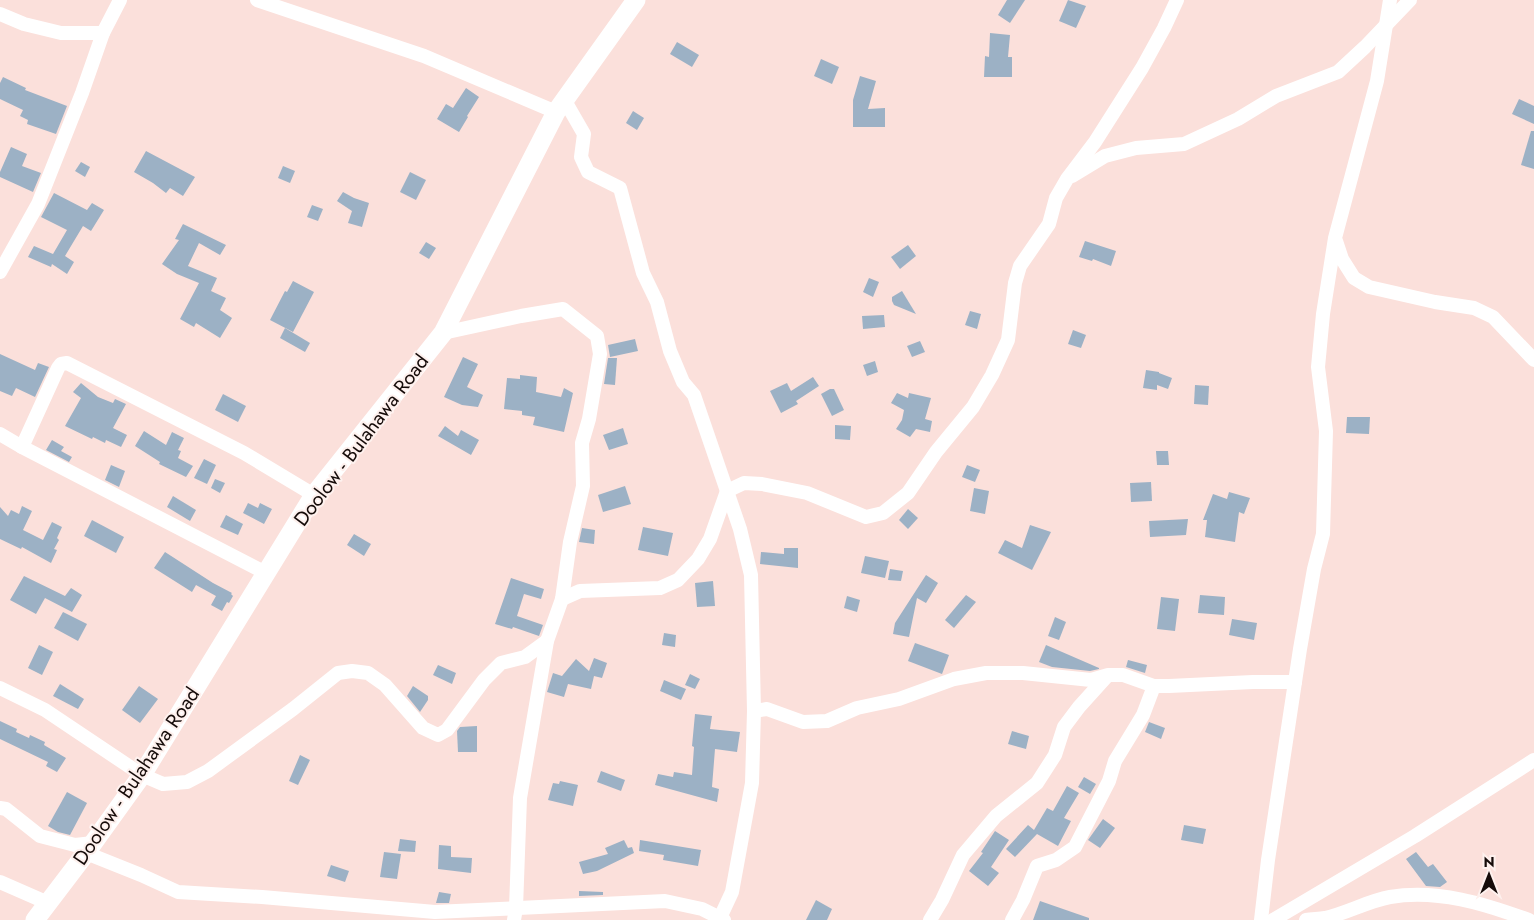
<svg xmlns="http://www.w3.org/2000/svg" width="1534" height="920" viewBox="0 0 1534 920" font-family="Jost,sans-serif">
<style>
.building{fill:#9cb1c5}
.lines{fill:none;stroke-linecap:round;stroke-linejoin:round}
.street{stroke:#fff;stroke-width:14}
.secondary{stroke:#fff;stroke-width:19}
.labels{text-anchor:middle;stroke-width:4;stroke-linejoin:round;paint-order:stroke}
.street-label{font-size:20px;fill:#150b09;stroke:#fef1ee}
</style>
<rect width="100%" height="100%" fill="#fbe0db"/>
<g class="building">
<path d="M1007,0H1025L1010,23L998,15Z"/>
<path d="M1068,0L1086,6L1076,28L1059,21Z"/>
<path d="M990,33L1010,35L1008,57H1012V77H984L985,56L989,57Z"/>
<path d="M677,42L699,55L692,67L670,54Z"/>
<path d="M821,59L839,67L832,84L814,76Z"/>
<path d="M860,76L876,81L868,109L885,108V127H853V100Z"/>
<path d="M3,77L26,88L25,90L67,106L56,134L27,124L28,120L20,116L23,110L0,99V83Z"/>
<path d="M466,88L479,97L467,116L468,117L459,132L437,119L446,104L453,108Z"/>
<path d="M1519,99L1534,106V124L1512,114Z"/>
<path d="M633,111L644,118L637,130L626,123Z"/>
<path d="M1531,131H1534V169L1521,165Z"/>
<path d="M11,147L27,154L22,166L41,173L33,192L0,177V172Z"/>
<path d="M146,151L195,177L183,196L170,188L166,193L153,183L134,172Z"/>
<path d="M81,162L90,167L85,177L75,171Z"/>
<path d="M283,166L295,171L290,183L278,178Z"/>
<path d="M410,172L426,180L416,200L400,192Z"/>
<path d="M343,192L354,198L369,203L362,227L348,223L352,211L337,201Z"/>
<path d="M54,193L87,210L92,203L104,210L91,231L83,226L65,256L74,262L67,274L52,264L51,267L28,257L34,246L53,254L67,230L41,217Z"/>
<path d="M312,205L323,209L318,221L307,217Z"/>
<path d="M183,224L226,245L220,255L199,243L188,266L217,278L211,291L226,298L220,310L232,318L220,338L196,323L194,327L180,319L199,283L177,274L162,264L179,240L175,239Z"/>
<path d="M1085,241L1116,251L1111,266L1093,259L1092,261L1079,257Z"/>
<path d="M426,242L436,248L429,259L419,253Z"/>
<path d="M908,245L916,256L900,269L891,257Z"/>
<path d="M869,278L879,282L873,297L863,292Z"/>
<path d="M293,281L314,292L293,332L270,320L285,291L287,292Z"/>
<path d="M902,291L916,314L894,305L892,301V297Z"/>
<path d="M970,311L981,314L977,329L965,325Z"/>
<path d="M884,315L885,327L863,329L862,316Z"/>
<path d="M285,328L310,343L305,352L280,338Z"/>
<path d="M1073,330L1086,335L1081,348L1068,344Z"/>
<path d="M635,339L638,351L610,357L608,345Z"/>
<path d="M920,341L925,352L912,357L907,346Z"/>
<path d="M0,354L35,370L38,363L49,367L35,397L16,388L12,396L0,391Z"/>
<path d="M463,357L478,364L467,387L483,395L478,407L462,405L444,397Z"/>
<path d="M608,358H617L615,385L604,384Z"/>
<path d="M875,361L878,372L867,376L863,365Z"/>
<path d="M1146,370L1159,372V373L1172,378L1168,389L1157,385V390L1143,388Z"/>
<path d="M520,375L537,377L536,392L561,397L564,388L573,393L564,432L533,425L535,417L522,415V411L504,409L507,378L520,379Z"/>
<path d="M813,377L819,386L796,401L798,404L781,413L770,391L787,383L791,391Z"/>
<path d="M81,383L98,397L113,403L115,399L126,404L113,428L127,435L121,447L106,440L105,443L93,437L92,439L65,426L81,398L73,392Z"/>
<path d="M1195,385L1209,386L1208,405L1194,404Z"/>
<path d="M830,389H834L844,410L832,416L821,394Z"/>
<path d="M897,393L908,398L909,393L931,398L925,419L932,421L930,432L916,429L910,437L896,429L902,420L904,410L891,403Z"/>
<path d="M223,394L246,406L238,422L215,410Z"/>
<path d="M1347,417H1370L1369,434L1346,433Z"/>
<path d="M835,425L851,426L850,440L835,439Z"/>
<path d="M445,426L458,436L461,430L479,440L471,455L438,436Z"/>
<path d="M623,428L628,444L609,450L603,435Z"/>
<path d="M144,431L166,445L172,432L184,438L178,450L181,451L178,458L193,466L186,477L159,464L160,462L135,446Z"/>
<path d="M52,440L64,447L61,451L72,457L69,462L46,450Z"/>
<path d="M1156,451H1168L1169,465H1157Z"/>
<path d="M204,459L216,465L207,484L194,478Z"/>
<path d="M111,465L125,471L119,487L105,480Z"/>
<path d="M967,465L980,470L975,482L962,477Z"/>
<path d="M215,479L225,483L220,493L211,488Z"/>
<path d="M1151,482L1152,501L1131,502L1130,483Z"/>
<path d="M625,486L631,504L603,512L598,495Z"/>
<path d="M974,488L989,491L985,514L970,511Z"/>
<path d="M1229,492L1250,498L1244,514L1239,512L1235,542L1205,537L1207,520H1203L1213,494L1227,499Z"/>
<path d="M173,496L196,510L190,521L167,507Z"/>
<path d="M248,503L258,508L260,503L272,509L264,524L243,513Z"/>
<path d="M22,506L32,511L23,530L43,540L52,522L62,527L57,538L59,540L54,549L57,550L51,563L22,547L21,549L0,539V507L8,516L11,510L19,514Z"/>
<path d="M908,509L918,518L908,529L899,520Z"/>
<path d="M226,515L243,524L238,535L220,527Z"/>
<path d="M1188,519L1186,535L1150,537L1149,521Z"/>
<path d="M92,520L124,537L116,553L84,536Z"/>
<path d="M1030,525L1051,532L1032,570L998,553L1005,540L1022,548Z"/>
<path d="M643,527L673,533L668,556L638,550Z"/>
<path d="M582,528L595,530L594,544L579,542Z"/>
<path d="M354,534L371,544L364,556L347,545Z"/>
<path d="M784,548H798V568L760,564L761,552L784,554Z"/>
<path d="M165,552L213,583L232,593L231,594L233,596L229,603L227,602L222,611L211,605L216,596L196,585L192,592L154,568Z"/>
<path d="M865,556L889,561L885,578L861,573Z"/>
<path d="M890,569L903,571L901,581L888,580Z"/>
<path d="M926,575L938,583L926,603L917,598L909,637L893,634L895,623Z"/>
<path d="M24,576L65,596L71,588L82,595L72,612L45,598L36,614L10,600Z"/>
<path d="M511,578L544,589L541,599L524,594L517,616L543,625L539,636L513,627L512,629L495,624Z"/>
<path d="M713,581L715,606L697,607L695,583Z"/>
<path d="M966,595L976,602L954,628L945,620Z"/>
<path d="M1200,595L1225,597L1224,615L1198,613Z"/>
<path d="M847,596L860,600L857,612L844,608Z"/>
<path d="M1161,597L1179,599L1175,631L1157,629Z"/>
<path d="M63,612L87,624L78,641L54,628Z"/>
<path d="M1055,617L1066,622L1059,640L1048,636Z"/>
<path d="M1232,619L1257,623L1254,640L1229,635Z"/>
<path d="M664,633L676,635L675,647L662,645Z"/>
<path d="M915,643L949,655L942,674L908,661Z"/>
<path d="M39,645L53,652L42,675L28,668Z"/>
<path d="M1046,645L1099,668V669L1090,671L1052,667L1039,662Z"/>
<path d="M594,658L607,663L602,678L594,676L591,689L568,684L564,697L547,692L553,673L562,676L576,659L589,671Z"/>
<path d="M1128,660L1147,665L1145,673L1126,667Z"/>
<path d="M438,665L456,673L452,684L433,675Z"/>
<path d="M690,674L700,679L695,689L685,685Z"/>
<path d="M664,680L686,689L681,700L660,691Z"/>
<path d="M60,684L84,699L78,709L53,696Z"/>
<path d="M139,686L158,699L140,723L122,710Z"/>
<path d="M413,686L428,696V700L420,712L407,696Z"/>
<path d="M695,714L712,716L710,729L740,732L737,752L715,749L712,787L719,789L717,802L655,785L658,774L673,777L674,772L692,775L694,747L692,746Z"/>
<path d="M0,721L17,729L16,732L29,738L30,735L45,742L44,745L66,758L57,772L46,766L48,762L0,739Z"/>
<path d="M1149,722L1165,728L1161,739L1145,732Z"/>
<path d="M477,726V752H458L457,731L460,727Z"/>
<path d="M1012,731L1029,736L1026,749L1008,744Z"/>
<path d="M300,755L310,760L298,785L289,781Z"/>
<path d="M601,771L625,780L621,791L597,782Z"/>
<path d="M1084,777L1096,784L1090,794L1078,787Z"/>
<path d="M560,781L578,785L573,806L548,800L553,783L559,784Z"/>
<path d="M1067,786L1079,793L1064,818L1071,821L1058,846L1037,834L1015,857L1006,849L1028,825L1034,830L1047,808L1053,811Z"/>
<path d="M67,792L87,803L70,835L58,832L48,826Z"/>
<path d="M1103,819L1115,828L1100,848L1088,840Z"/>
<path d="M1184,825L1206,829L1203,844L1181,840Z"/>
<path d="M995,831L1009,840L991,867L999,873L988,886L969,871L983,853L981,852Z"/>
<path d="M400,839L416,841L415,852L398,851Z"/>
<path d="M624,840L628,848L632,847L634,853L597,871L583,874L579,862L608,854L605,848Z"/>
<path d="M640,840L701,850L698,866L663,860L664,855L639,851Z"/>
<path d="M439,845L451,846V857L472,858L471,873L438,869Z"/>
<path d="M384,852L401,854L397,879L380,877Z"/>
<path d="M1416,852L1428,867L1433,864L1447,882L1440,887L1426,886L1406,859Z"/>
<path d="M331,865L349,871L345,882L327,876Z"/>
<path d="M579,891L603,892V895L579,896Z"/>
<path d="M439,892L451,894L449,903H436Z"/>
<path d="M816,900L832,909L827,920H806Z"/>
<path d="M1040,901L1089,918V920H1033Z"/>
</g>
<g class="lines">
<g class="street">
<path d="M257,0L424,56L556,112"/>
<path d="M0,14L24,24L61,33H103"/>
<path d="M565,101L584,134L581,157L588,172L620,188L643,273L657,302L670,351L683,382L694,395L740,529L751,575L754,711L752,783L732,892L719,920"/>
<path d="M1072,176L1105,156L1136,148L1184,144L1238,119L1276,96L1338,72L1365,47L1410,0"/>
<path d="M1336,241L1342,259L1354,278L1369,287L1435,302L1474,308L1493,317L1534,360"/>
<path d="M0,272L38,204L82,93L103,33L120,0"/>
<path d="M443,333L521,316L563,309L597,336L600,354L589,419L582,443L583,486L570,542L562,599L547,641L520,798L516,908L514,920"/>
<path d="M0,434L22,447L58,368L61,364L67,363L244,453L314,495"/>
<path d="M22,447L266,573"/>
<path d="M562,599L580,591L660,588L678,580L698,559L710,539L727,491L744,483L762,484L807,493L866,517L883,513L908,493L936,452L973,407L992,375L1008,340L1015,283L1020,266L1049,224L1056,198L1067,179L1095,142L1142,68L1164,28L1177,0"/>
<path d="M0,688L45,710L142,775L163,784L187,782L208,771L293,709L338,673L352,671L368,673L385,685L423,728L438,735L447,730L484,680L501,663L525,657L547,641"/>
<path d="M754,711L767,709L803,722L827,721L857,708L899,699L954,679L986,673H1023L1091,680L1108,675H1123L1154,686H1169L1253,682H1295"/>
<path d="M0,808L6,809L40,836L75,845L93,843"/>
<path d="M86,853L141,875L178,892L262,897L435,912L665,901L702,909L724,920"/>
<path d="M0,882L48,903"/>
<path d="M930,920L942,900L963,855L996,816L1037,783L1055,755L1064,727L1079,707L1107,676"/>
<path d="M1012,920L1023,900L1037,866L1056,860L1075,847L1109,781L1115,761L1143,715L1154,686"/>
<path d="M1261,920L1268,860L1300,649L1314,569L1323,534L1326,431L1318,367L1323,314L1335,238L1377,81L1390,0"/>
<path d="M1273,920L1415,836L1534,760"/>
<path d="M1306,920C1312,919 1319,919 1325,918C1347,913 1368,901 1390,897C1438,889 1485,904 1529,920"/>
</g>
<path class="secondary" d="M35,920L86,853L142,775L314,495L443,333L556,112L636,0"/>
</g>
<g class="labels">
<g class="street-label">
<text transform="translate(361 440) rotate(-53)" y="7">Doolow - Bulahawa Road</text>
<text transform="translate(136 776) rotate(-56)" y="7">Doolow - Bulahawa Road</text>
</g>
</g>
<g transform="translate(1489 875)" stroke="#fef1ee" stroke-width="4" paint-order="stroke">
<path d="M0-4L9 19L0 12L-9 19Z" fill="#150b09"/>
<text y="-8" font-size="14" font-weight="bold" text-anchor="middle" fill="#150b09">N</text>
</g>
</svg>
